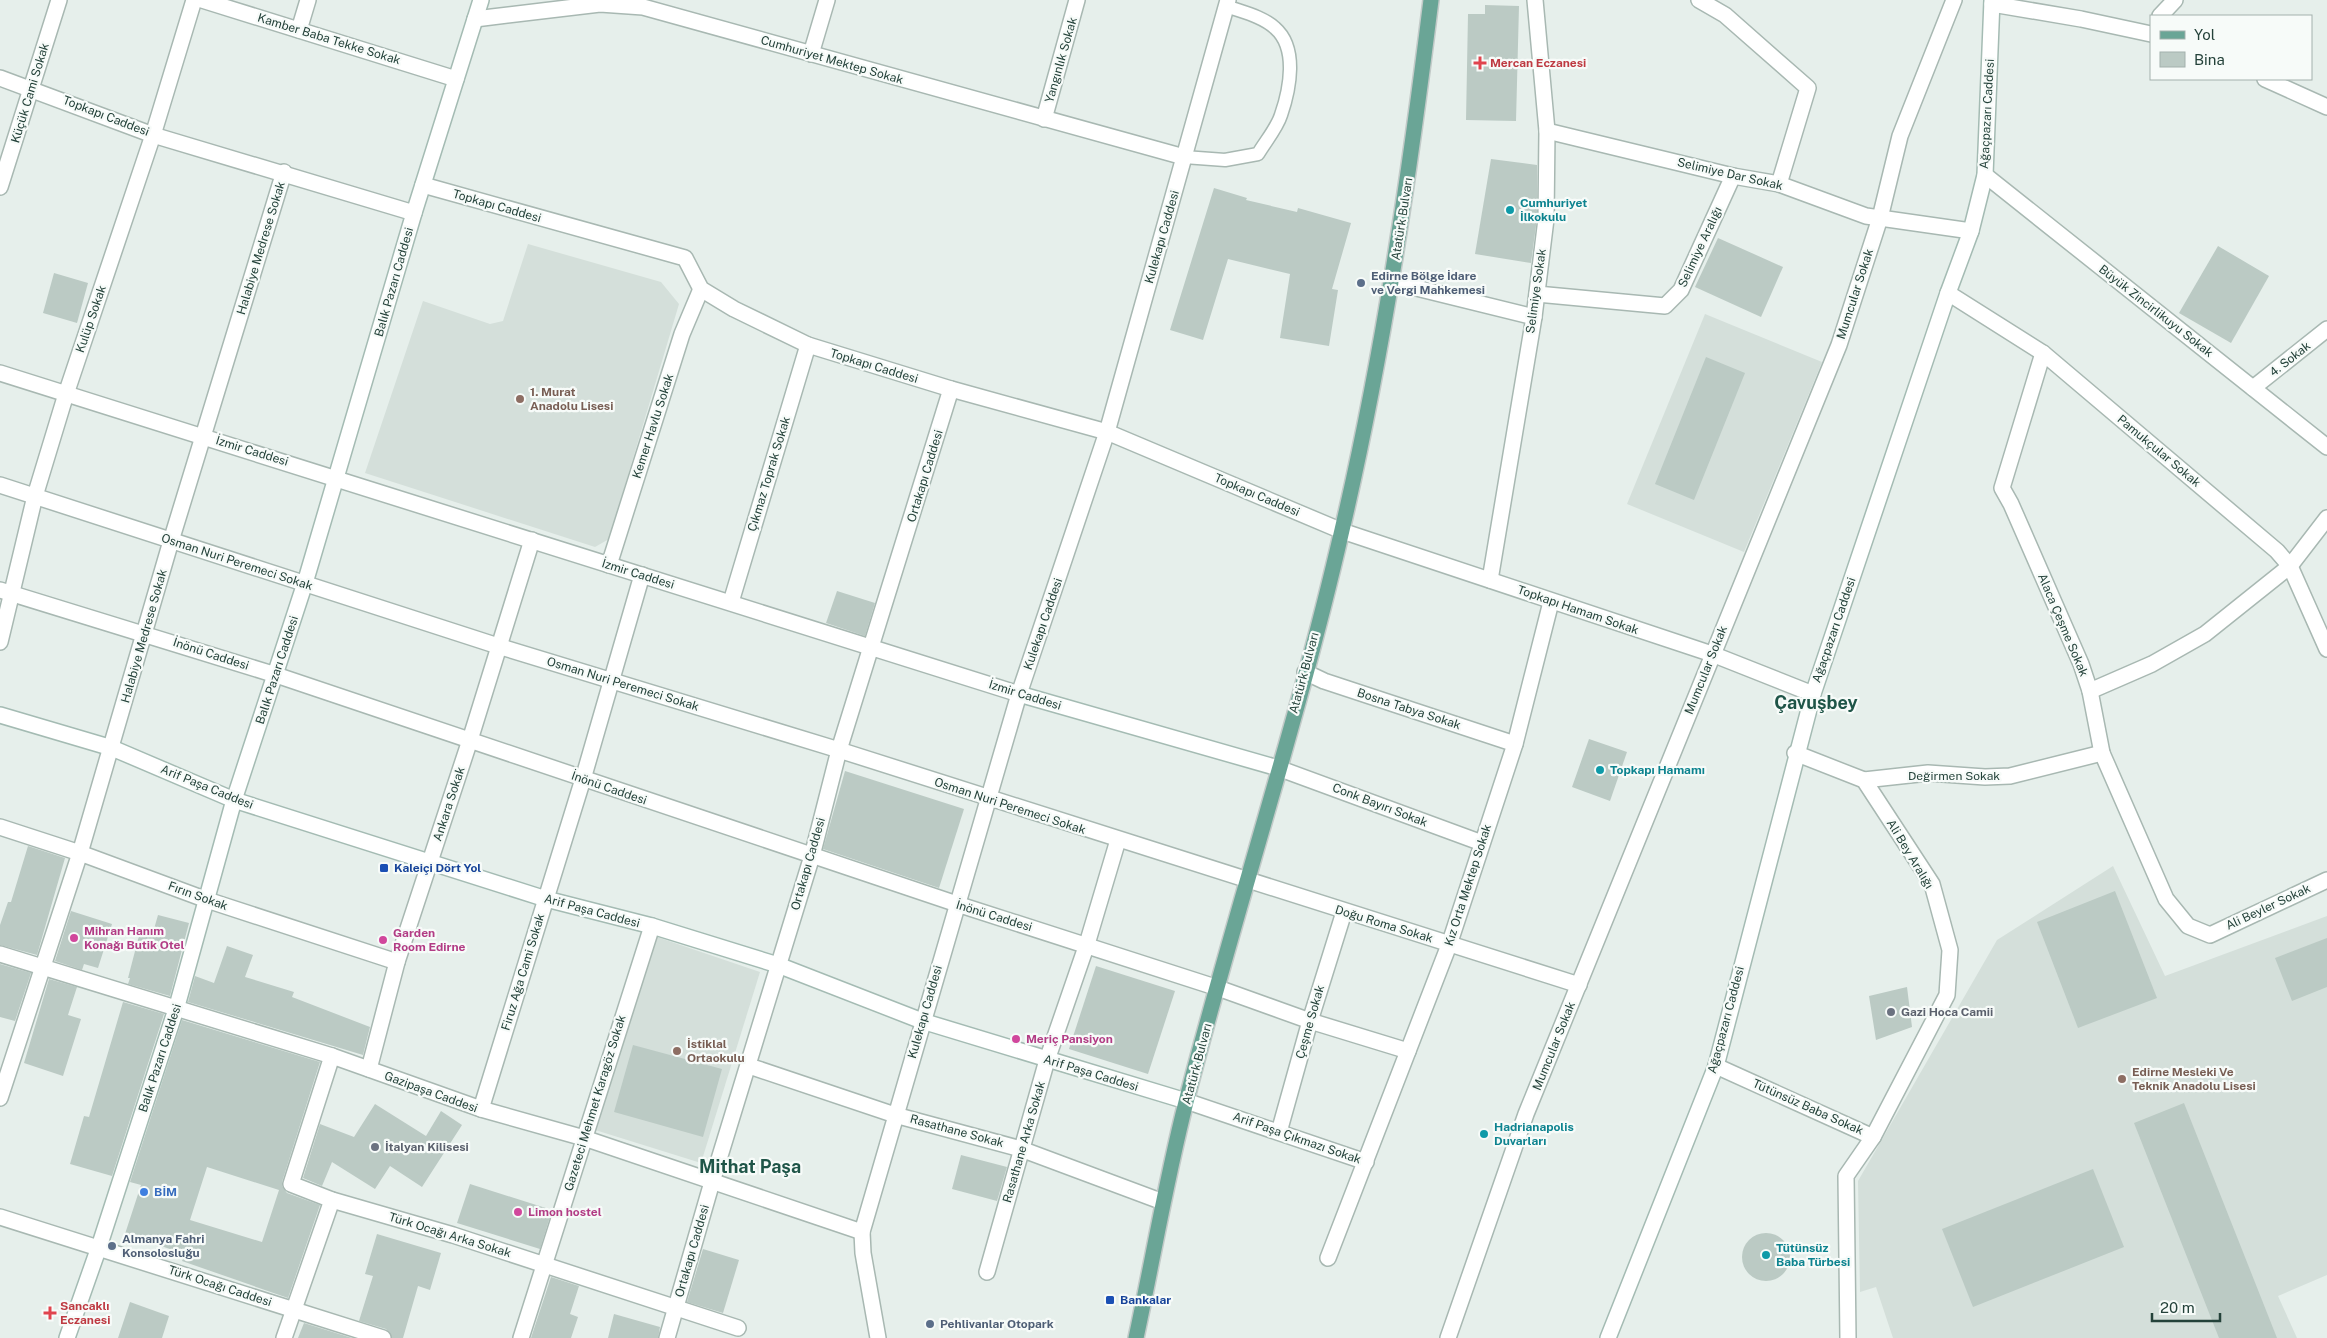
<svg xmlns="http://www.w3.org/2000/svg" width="2327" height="1338" viewBox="0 0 2327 1338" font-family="'Public Sans',sans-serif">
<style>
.built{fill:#d4dfda}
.building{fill:#bbcac4;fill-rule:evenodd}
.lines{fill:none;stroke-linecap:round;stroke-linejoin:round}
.lane-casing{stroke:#a8b8b2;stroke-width:15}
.street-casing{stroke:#a8b8b2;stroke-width:18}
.secondary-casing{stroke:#a4bbb3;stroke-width:18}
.primary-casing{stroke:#c2cac8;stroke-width:18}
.lane{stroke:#fff;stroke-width:12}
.street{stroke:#fff;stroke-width:15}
.secondary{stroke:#fff;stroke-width:15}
.primary{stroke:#6aa596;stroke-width:15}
.health-dot{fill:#e0444e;stroke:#f7fbf9;stroke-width:2}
.culture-dot{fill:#0f9aa8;stroke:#f7fbf9;stroke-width:2}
.service-dot{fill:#5c6f8a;stroke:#f7fbf9;stroke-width:2}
.education-dot{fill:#8d6e63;stroke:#f7fbf9;stroke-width:2}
.transit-dot{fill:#1a4fb4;stroke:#f7fbf9;stroke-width:2}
.hotel-dot{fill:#d1479c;stroke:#f7fbf9;stroke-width:2}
.worship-dot{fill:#6b7280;stroke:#f7fbf9;stroke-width:2}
.shop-dot{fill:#3f7fe0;stroke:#f7fbf9;stroke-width:2}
.labels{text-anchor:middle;stroke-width:4.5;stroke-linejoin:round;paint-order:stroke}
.street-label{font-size:12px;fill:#24423a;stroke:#f7fbf9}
.health-label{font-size:12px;font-weight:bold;fill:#be3a42;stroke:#f7fbf9;text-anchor:start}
.culture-label{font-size:12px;font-weight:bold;fill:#0d838f;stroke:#f7fbf9;text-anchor:start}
.service-label{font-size:12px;font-weight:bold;fill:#4e5e75;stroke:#f7fbf9;text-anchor:start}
.education-label{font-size:12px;font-weight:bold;fill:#785e54;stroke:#f7fbf9;text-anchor:start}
.transit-label{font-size:12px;font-weight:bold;fill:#164399;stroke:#f7fbf9;text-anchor:start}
.hotel-label{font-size:12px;font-weight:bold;fill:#b23c85;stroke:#f7fbf9;text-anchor:start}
.worship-label{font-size:12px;font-weight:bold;fill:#5b616d;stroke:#f7fbf9;text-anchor:start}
.shop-label{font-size:12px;font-weight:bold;fill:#366cbe;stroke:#f7fbf9;text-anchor:start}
.district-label{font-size:18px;font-weight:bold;fill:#1f5548;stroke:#f7fbf9}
</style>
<rect width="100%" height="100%" fill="#e6efeb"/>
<g class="built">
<path d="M528,244L661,282L679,304L609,539L595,547L365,473L423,301L490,324L503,321Z"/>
<path d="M1705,314L1822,362L1744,552L1627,504Z"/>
<path d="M2113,866L2165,976L2327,916V1275L2278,1296L2297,1338H1893L1876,1287L1860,1292L1858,1181L1997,940Z"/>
<path d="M657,937L760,972L701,1163L592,1129Z"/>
</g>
<g class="building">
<path d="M1485,5L1519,6L1516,121L1466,120L1468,14H1485Z"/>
<path d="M1491,159L1537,165V218L1531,263L1475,254Z"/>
<path d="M1214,188L1247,198L1246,200L1297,212L1298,208L1351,223L1332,289L1338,290L1329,346L1280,338L1290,274L1228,259L1203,340L1170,330Z"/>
<path d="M1718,238L1783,267L1761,317L1695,287Z"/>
<path d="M2218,246L2269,276L2231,343L2179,313Z"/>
<path d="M54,273L88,283L77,323L43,313Z"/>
<path d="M1706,357L1745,373L1694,500L1655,484Z"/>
<path d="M837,591L875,603L865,636L826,623Z"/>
<path d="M1589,739L1627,752L1610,801L1572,787Z"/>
<path d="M845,771L964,809L939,888L823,849Z"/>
<path d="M28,846L65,858L37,955L0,945V925L8,902H11Z"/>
<path d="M2115,891L2157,998L2078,1028L2037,922Z"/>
<path d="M71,911L112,924L98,968L84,964L82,970L55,961Z"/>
<path d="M158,915L189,923L170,996L128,984L130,978H128L140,932L152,936Z"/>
<path d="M2327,938V987L2292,1001L2275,958Z"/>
<path d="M227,946L253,955L245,977L294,992L292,997L370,1027L363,1055L188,1002L195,976L214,983Z"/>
<path d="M0,964L31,973L15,1021L0,1017Z"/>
<path d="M1096,966L1175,991L1148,1074L1069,1049Z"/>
<path d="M49,979L77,987L68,1015L81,1019L63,1076L24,1063Z"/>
<path d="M1907,987L1912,1027L1876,1040L1869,996Z"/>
<path d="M123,1002L164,1014L112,1176L70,1164L84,1116L89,1117Z"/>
<path d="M182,1020L320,1062L282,1182V1186L287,1193L320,1205L288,1298L182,1261L185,1254L125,1234L141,1185L130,1182ZM207,1167L279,1190L262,1242L190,1220Z"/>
<path d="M633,1045L722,1069L703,1137L614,1112Z"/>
<path d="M2184,1103L2277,1338H2219L2134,1123Z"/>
<path d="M375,1104L426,1136L441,1111L462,1125L422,1187L390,1166L375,1189L332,1162L322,1186L303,1178L320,1124L354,1137Z"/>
<path d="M961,1155L1007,1167L997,1201L952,1189Z"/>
<path d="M2093,1169L2124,1247L1973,1307L1942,1229Z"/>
<path d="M470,1184L552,1210L540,1249L457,1223Z"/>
<circle cx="1766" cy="1257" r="24"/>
<path d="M377,1234L441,1253L430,1290L418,1286L403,1338H392L386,1329L359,1321L373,1276L365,1274Z"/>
<path d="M703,1249L739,1260L723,1313L687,1302Z"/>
<path d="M551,1277L579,1286L570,1314L578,1317L571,1338H531Z"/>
<path d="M130,1302L169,1316L162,1338H118Z"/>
<path d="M614,1314L660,1327L658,1338H608Z"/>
<path d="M304,1323L352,1338H298Z"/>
</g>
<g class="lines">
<g class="lane-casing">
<path id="lane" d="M1184,157L1225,160L1258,154C1265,142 1277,128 1281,115C1290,89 1298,48 1275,28C1262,16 1242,12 1226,6"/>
</g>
<g class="street-casing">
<g id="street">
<path d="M202,0L456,79"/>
<path d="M1699,0L1725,15L1808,88L1779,184"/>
<path d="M1992,4L2081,19L2151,34"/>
<path d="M2160,16L2175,0"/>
<path d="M475,19L600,4L643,7L1184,157"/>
<path d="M299,30L308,0"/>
<path d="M811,54L827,0"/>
<path d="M0,78L153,135L414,213"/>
<path d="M2265,79L2327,107"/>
<path d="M1044,119L1077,0"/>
<path d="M1547,131L1733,176L1779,184L1866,216L1971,231"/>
<path d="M1985,175L2327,447"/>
<path d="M423,185L685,258L701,289L734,309L808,345L951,389L1107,432L1342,531L1712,654L1813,694"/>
<path d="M0,187L59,0"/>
<path d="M1392,282L1534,317"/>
<path d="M1948,293L2043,353L2277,551L2290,566L2327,649"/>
<path d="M1537,294L1665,306L1681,290L1733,176"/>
<path d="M2043,353L2002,488L2011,504L2081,664L2090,691L2102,753L2166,899L2188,926L2210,935L2327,880"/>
<path d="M0,373L1019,694"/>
<path d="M2253,388L2327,329"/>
<path d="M0,485L498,646L839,750L1579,985"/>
<path d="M609,565L682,334L701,289"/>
<path d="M1490,580L1534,317L1546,219L1547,131L1535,0"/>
<path d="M0,590L276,675L957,904L1218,988L1310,1021L1408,1051"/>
<path d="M731,602L808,345"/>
<path d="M0,642L35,496L66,394L153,135L194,0"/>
<path d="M1305,672L1324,681L1515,744"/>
<path d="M2090,691L2152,664L2205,634L2290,566L2327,518"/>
<path d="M1795,753L1864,780L1932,884L1950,950L1947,995L1873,1137L1846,1176L1848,1338"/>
<path d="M1278,768L1482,843"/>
<path d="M1864,780L1928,773L1985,777L2010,776L2102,753"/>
<path d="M0,827L80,853L207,900L397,962"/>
<path d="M0,954L332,1056L481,1109L584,1138L862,1232"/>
<path d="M332,1056L291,1184L332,1200L453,1235L738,1328"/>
<path d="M749,1066L895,1115L1021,1149L1163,1202"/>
<path d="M1716,1066L1873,1137"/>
<path d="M369,1069L397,962L470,740L532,540"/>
<path d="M0,1098L80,853L171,541L284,172"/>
<path d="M1186,1101L1366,1162"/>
<path d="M481,1109L583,779L642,575"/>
<path d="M1279,1132L1310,1021L1344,912"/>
<path d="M0,1217L383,1338"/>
<path d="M1328,1258L1449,945L1515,744L1551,602"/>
<path d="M987,1272L1047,1060L1087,944L1118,840"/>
<path d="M284,1338L332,1200"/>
<path d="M521,1338L652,926"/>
<path d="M667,1338L712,1182L812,856L839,750L951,389"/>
<path d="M878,1338L863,1253L862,1232L1019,694L1107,432L1228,0"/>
<path d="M1448,1338L1526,1114L1839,345L1880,218L1900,136L1954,0"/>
</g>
</g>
<g class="secondary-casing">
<g id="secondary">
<path d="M1019,694L1278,768"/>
<path d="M0,715L112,748L234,800L546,899L652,926L778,965L922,1021L1186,1101"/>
<path d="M67,1338L99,1247L177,1006L234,800L305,583L414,213L481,0"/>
<path d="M1608,1338L1716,1066L1813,694L1948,293L1971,231L1985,175L1992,0"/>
</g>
</g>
<g class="primary-casing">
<path id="primary" d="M1136,1338C1153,1259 1166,1180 1186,1102C1235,911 1298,722 1342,530C1383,355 1409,178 1431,0"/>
</g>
<use href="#lane" class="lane"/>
<use href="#street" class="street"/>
<use href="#secondary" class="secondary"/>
<use href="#primary" class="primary"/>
</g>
<g class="health-dot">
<path d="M1477.5 55.5h5v5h5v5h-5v5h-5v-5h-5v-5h5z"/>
<path d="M47.5 1305.5h5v5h5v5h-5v5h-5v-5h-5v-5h5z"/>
</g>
<g class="culture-dot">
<circle cx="1510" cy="210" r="5"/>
<circle cx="1600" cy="770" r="5"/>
<circle cx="1484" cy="1134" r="5"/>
<circle cx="1766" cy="1255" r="5"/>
</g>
<g class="service-dot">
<circle cx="1361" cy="283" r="5"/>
<circle cx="112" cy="1246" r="5"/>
<circle cx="930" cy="1324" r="5"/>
</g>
<g class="education-dot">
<circle cx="520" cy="399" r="5"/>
<circle cx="677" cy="1051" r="5"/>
<circle cx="2122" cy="1079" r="5"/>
</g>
<g class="transit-dot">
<rect x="379" y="863" width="10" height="10" rx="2.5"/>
<rect x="1105" y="1295" width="10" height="10" rx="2.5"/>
</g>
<g class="hotel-dot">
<circle cx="74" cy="938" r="5"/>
<circle cx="383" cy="940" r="5"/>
<circle cx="1016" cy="1039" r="5"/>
<circle cx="518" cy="1212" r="5"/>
</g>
<g class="worship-dot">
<circle cx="1891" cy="1012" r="5"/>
<circle cx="375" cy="1147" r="5"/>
</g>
<circle class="shop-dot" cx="144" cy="1192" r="5"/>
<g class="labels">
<g class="street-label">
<text transform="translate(329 39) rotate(17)" y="4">Kamber Baba Tekke Sokak</text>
<text transform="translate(832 60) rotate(16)" y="4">Cumhuriyet Mektep Sokak</text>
<text transform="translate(1061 60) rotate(-74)" y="4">Yangınlık Sokak</text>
<text transform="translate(30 93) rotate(-73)" y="4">Küçük Cami Sokak</text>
<text transform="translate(1987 114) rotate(-87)" y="4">Ağaçpazarı Caddesi</text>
<text transform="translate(106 116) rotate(21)" y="4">Topkapı Caddesi</text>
<text transform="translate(1730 174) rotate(13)" y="4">Selimiye Dar Sokak</text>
<text transform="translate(497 206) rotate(16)" y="4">Topkapı Caddesi</text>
<text transform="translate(1402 219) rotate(-81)" y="4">Atatürk Bulvarı</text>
<text transform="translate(1162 237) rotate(-74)" y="4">Kulekapı Caddesi</text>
<text transform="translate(1700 247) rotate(-65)" y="4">Selimiye Aralığı</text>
<text transform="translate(261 248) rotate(-73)" y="4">Halabiye Medrese Sokak</text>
<text transform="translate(394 282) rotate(-74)" y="4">Balık Pazarı Caddesi</text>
<text transform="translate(1536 291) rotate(-82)" y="4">Selimiye Sokak</text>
<text transform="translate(1855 294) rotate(-72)" y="4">Mumcular Sokak</text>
<text transform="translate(2156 311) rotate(38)" y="4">Büyük Zincirlikuyu Sokak</text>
<text transform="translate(91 319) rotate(-71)" y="4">Kulüp Sokak</text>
<text transform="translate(2290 359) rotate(-38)" y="4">4. Sokak</text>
<text transform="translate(874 366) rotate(17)" y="4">Topkapı Caddesi</text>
<text transform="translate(653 426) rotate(-72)" y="4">Kemer Havlu Sokak</text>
<text transform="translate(252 451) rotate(17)" y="4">İzmir Caddesi</text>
<text transform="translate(2159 451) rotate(40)" y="4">Pamukçular Sokak</text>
<text transform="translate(769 474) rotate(-73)" y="4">Çıkmaz Toprak Sokak</text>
<text transform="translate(925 476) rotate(-73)" y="4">Ortakapı Caddesi</text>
<text transform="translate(1257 495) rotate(23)" y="4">Topkapı Caddesi</text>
<text transform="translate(237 562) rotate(18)" y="4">Osman Nuri Peremeci Sokak</text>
<text transform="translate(638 574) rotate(17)" y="4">İzmir Caddesi</text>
<text transform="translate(1578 610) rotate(19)" y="4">Topkapı Hamam Sokak</text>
<text transform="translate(1043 624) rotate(-71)" y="4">Kulekapı Caddesi</text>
<text transform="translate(2063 625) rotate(67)" y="4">Alaca Çeşme Sokak</text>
<text transform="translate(1834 630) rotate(-71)" y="4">Ağaçpazarı Caddesi</text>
<text transform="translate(144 636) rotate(-74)" y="4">Halabiye Medrese Sokak</text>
<text transform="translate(211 654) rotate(18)" y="4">İnönü Caddesi</text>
<text transform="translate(277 670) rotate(-72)" y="4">Balık Pazarı Caddesi</text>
<text transform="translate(1706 670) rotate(-68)" y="4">Mumcular Sokak</text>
<text transform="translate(1304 673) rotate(-75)" y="4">Atatürk Bulvarı</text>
<text transform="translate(623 684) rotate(17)" y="4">Osman Nuri Peremeci Sokak</text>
<text transform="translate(1025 695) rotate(17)" y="4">İzmir Caddesi</text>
<text transform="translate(1409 709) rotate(18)" y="4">Bosna Tabya Sokak</text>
<text x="1954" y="780">Değirmen Sokak</text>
<text transform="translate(207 787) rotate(22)" y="4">Arif Paşa Caddesi</text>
<text transform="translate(609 788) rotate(19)" y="4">İnönü Caddesi</text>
<text transform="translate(449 804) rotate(-72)" y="4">Ankara Sokak</text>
<text transform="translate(1380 805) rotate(21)" y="4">Conk Bayırı Sokak</text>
<text transform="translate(1010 806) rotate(18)" y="4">Osman Nuri Peremeci Sokak</text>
<text transform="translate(1910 854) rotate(59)" y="4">Ali Bey Aralığı</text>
<text transform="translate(808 864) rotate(-74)" y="4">Ortakapı Caddesi</text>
<text transform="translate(1468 885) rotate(-72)" y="4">Kız Orta Mektep Sokak</text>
<text transform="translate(198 896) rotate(20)" y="4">Fırın Sokak</text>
<text transform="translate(2268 907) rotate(-25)" y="4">Ali Beyler Sokak</text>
<text transform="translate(592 911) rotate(15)" y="4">Arif Paşa Caddesi</text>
<text transform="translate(994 916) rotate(17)" y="4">İnönü Caddesi</text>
<text transform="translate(1384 924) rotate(17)" y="4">Doğu Roma Sokak</text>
<text transform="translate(523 972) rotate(-73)" y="4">Firuz Ağa Cami Sokak</text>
<text transform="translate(925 1012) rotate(-74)" y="4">Kulekapı Caddesi</text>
<text transform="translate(1726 1020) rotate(-75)" y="4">Ağaçpazarı Caddesi</text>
<text transform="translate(1310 1022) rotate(-74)" y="4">Çeşme Sokak</text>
<text transform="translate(1554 1046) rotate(-68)" y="4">Mumcular Sokak</text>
<text transform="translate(160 1058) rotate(-72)" y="4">Balık Pazarı Caddesi</text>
<text transform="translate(1197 1064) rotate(-75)" y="4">Atatürk Bulvarı</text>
<text transform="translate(1091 1073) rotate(17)" y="4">Arif Paşa Caddesi</text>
<text transform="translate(431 1092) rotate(20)" y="4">Gazipaşa Caddesi</text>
<text transform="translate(595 1103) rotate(-73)" y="4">Gazeteci Mehmet Karagöz Sokak</text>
<text transform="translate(1808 1107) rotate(24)" y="4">Tütünsüz Baba Sokak</text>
<text transform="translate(957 1131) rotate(15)" y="4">Rasathane Sokak</text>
<text transform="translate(1297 1138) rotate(19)" y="4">Arif Paşa Çıkmazı Sokak</text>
<text transform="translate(1024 1142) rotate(-74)" y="4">Rasathane Arka Sokak</text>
<text transform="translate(450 1235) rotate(17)" y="4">Türk Ocağı Arka Sokak</text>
<text transform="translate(692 1251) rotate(-74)" y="4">Ortakapı Caddesi</text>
<text transform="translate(220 1286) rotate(18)" y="4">Türk Ocağı Caddesi</text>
</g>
<g class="health-label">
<text x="1490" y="67">Mercan Eczanesi</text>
<text x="60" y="1310">Sancaklı<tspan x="60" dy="14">Eczanesi</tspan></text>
</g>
<g class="culture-label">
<text x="1520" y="207">Cumhuriyet<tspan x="1520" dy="14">İlkokulu</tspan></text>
<text x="1610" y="774">Topkapı Hamamı</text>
<text x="1494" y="1131">Hadrianapolis<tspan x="1494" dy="14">Duvarları</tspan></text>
<text x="1776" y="1252">Tütünsüz<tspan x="1776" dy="14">Baba Türbesi</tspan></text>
</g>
<g class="service-label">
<text x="1371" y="280">Edirne Bölge İdare<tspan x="1371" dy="14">ve Vergi Mahkemesi</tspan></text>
<text x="122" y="1243">Almanya Fahri<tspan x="122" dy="14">Konsolosluğu</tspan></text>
<text x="940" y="1328">Pehlivanlar Otopark</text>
</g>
<g class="education-label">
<text x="530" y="396">1. Murat<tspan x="530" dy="14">Anadolu Lisesi</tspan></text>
<text x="687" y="1048">İstiklal<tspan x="687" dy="14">Ortaokulu</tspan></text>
<text x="2132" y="1076">Edirne Mesleki Ve<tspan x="2132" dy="14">Teknik Anadolu Lisesi</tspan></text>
</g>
<g class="transit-label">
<text x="394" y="872">Kaleiçi Dört Yol</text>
<text x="1120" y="1304">Bankalar</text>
</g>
<g class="hotel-label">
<text x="84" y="935">Mihran Hanım<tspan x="84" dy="14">Konağı Butik Otel</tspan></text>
<text x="393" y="937">Garden<tspan x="393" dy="14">Room Edirne</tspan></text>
<text x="1026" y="1043">Meriç Pansiyon</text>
<text x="528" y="1216">Limon hostel</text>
</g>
<g class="worship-label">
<text x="1901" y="1016">Gazi Hoca Camii</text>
<text x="385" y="1151">İtalyan Kilisesi</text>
</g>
<g class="shop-label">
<text x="154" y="1196">BİM</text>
</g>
<g class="district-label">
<text x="1816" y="709">Çavuşbey</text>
<text x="750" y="1173">Mithat Paşa</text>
</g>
</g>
<rect x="2150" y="15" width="162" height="65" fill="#f7fbf9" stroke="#a3b1ad"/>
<rect x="2160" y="31" width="25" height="8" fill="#6aa596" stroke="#a3b1ad"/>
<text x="2194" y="40" font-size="15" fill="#24423a">Yol</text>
<rect x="2160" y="52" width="25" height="15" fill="#bbcac4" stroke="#a3b1ad"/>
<text x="2194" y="65" font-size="15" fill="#24423a">Bina</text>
<path d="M2152 1313v8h68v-8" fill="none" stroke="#24423a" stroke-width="2.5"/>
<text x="2160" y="1313" font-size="15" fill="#24423a" stroke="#f7fbf9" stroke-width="4" paint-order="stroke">20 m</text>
</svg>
